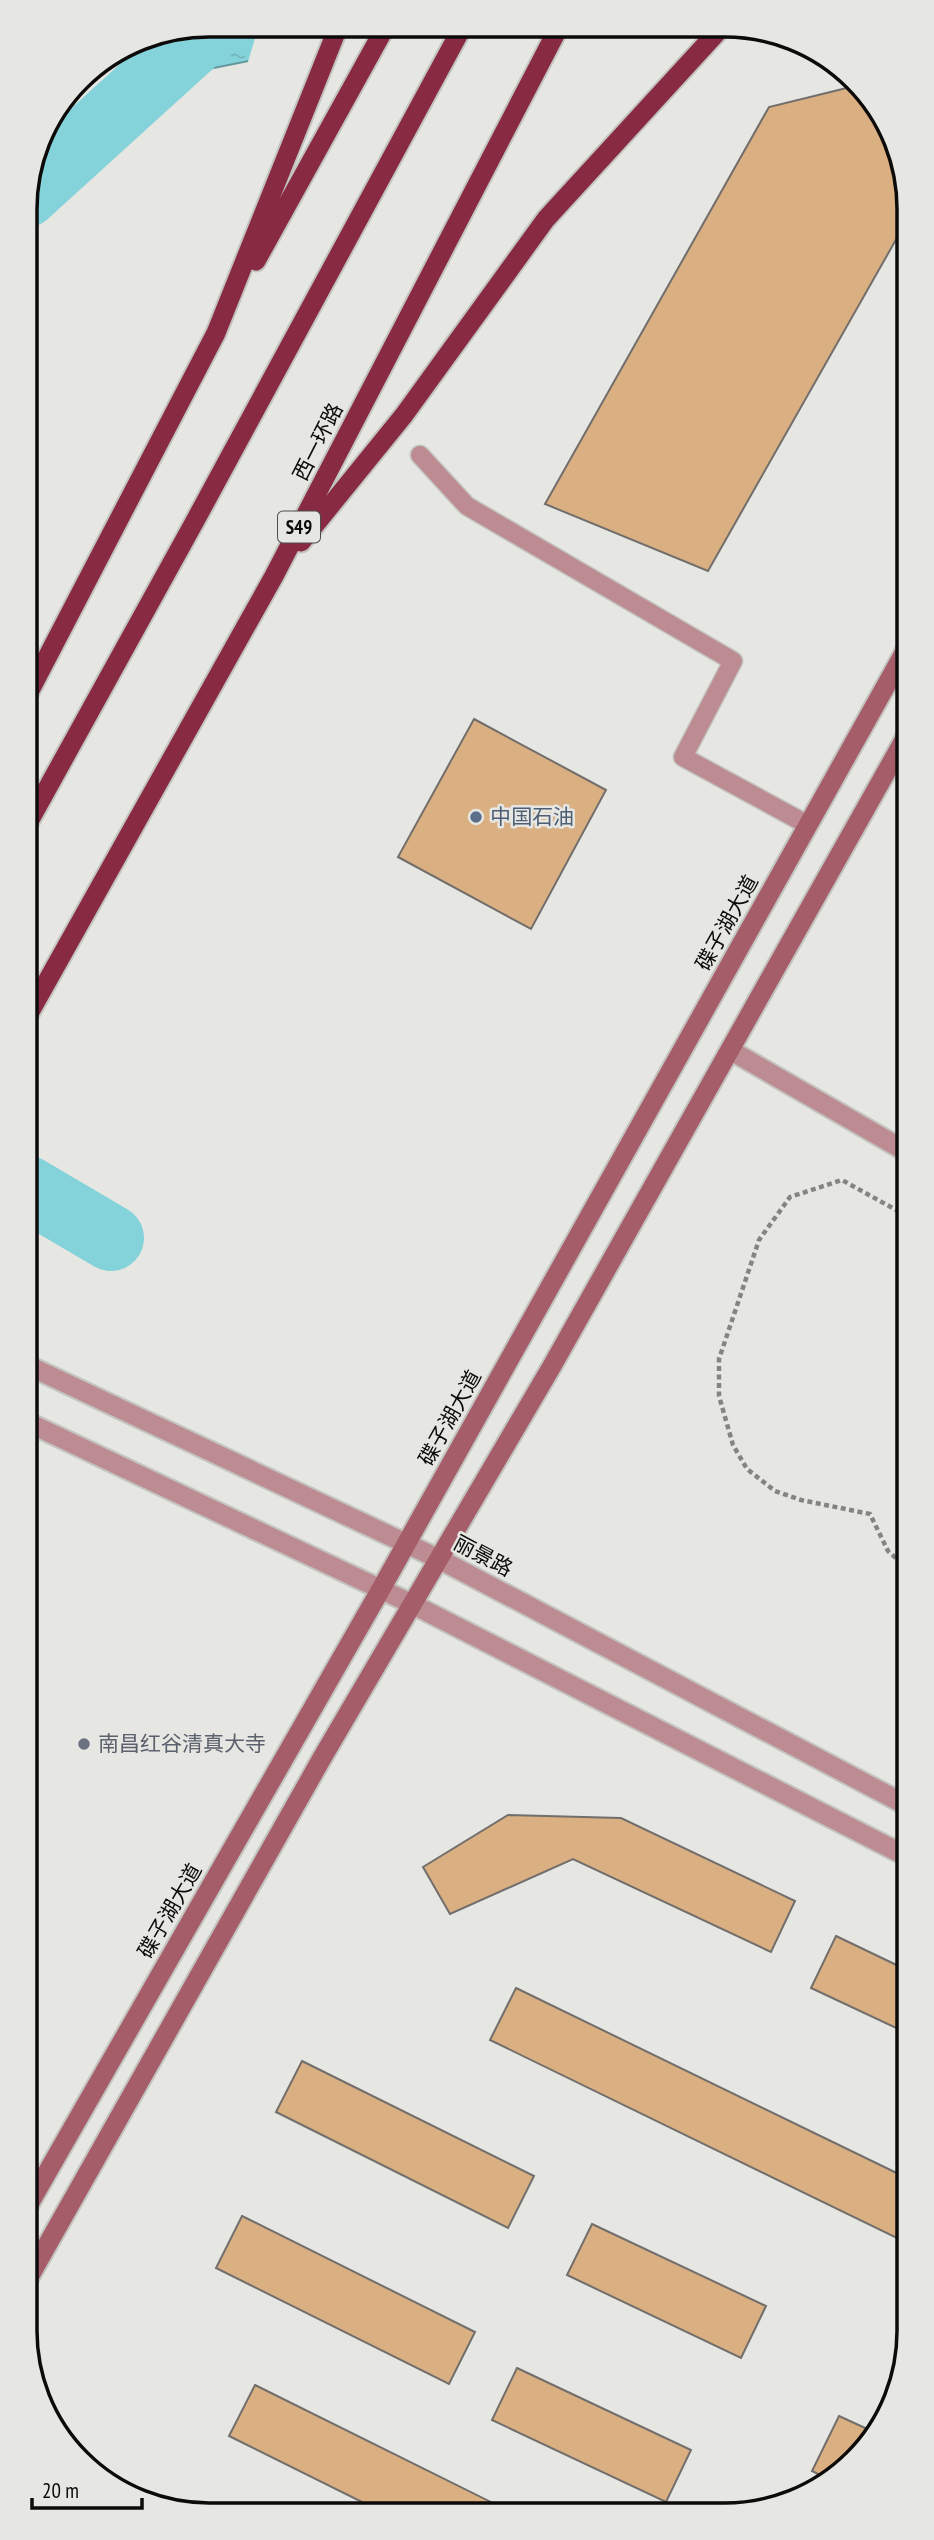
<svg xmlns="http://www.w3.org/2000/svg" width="934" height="2540" viewBox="0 0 934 2540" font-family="'PT Sans Narrow','Noto Sans SC',sans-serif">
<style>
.water{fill:url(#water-ripples);stroke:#61979c;stroke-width:2}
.pier{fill:#e6e6e2}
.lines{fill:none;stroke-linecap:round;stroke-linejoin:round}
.river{stroke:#85d3da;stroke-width:66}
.building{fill:#daaf82;stroke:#716e6c;stroke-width:2}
.service-casing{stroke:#c3c3bf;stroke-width:21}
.minor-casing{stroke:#c3c3bf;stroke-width:23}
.tertiary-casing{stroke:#c3c3bf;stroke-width:23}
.secondary-casing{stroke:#c3c3bf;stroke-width:23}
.trunk-casing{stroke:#c3c3bf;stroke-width:23}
.path{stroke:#858482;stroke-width:4.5;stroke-dasharray:5 3.5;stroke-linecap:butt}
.service{stroke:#bd8b92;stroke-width:18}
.minor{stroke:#bd8b92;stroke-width:19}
.tertiary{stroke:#bd8b92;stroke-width:19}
.secondary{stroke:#a55d6a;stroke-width:19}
.trunk{stroke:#882a42;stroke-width:19}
.service-dot{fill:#5c6f8a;stroke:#e6e6e2;stroke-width:2.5}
.worship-dot{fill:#6b7280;stroke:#e6e6e2;stroke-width:2.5}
.labels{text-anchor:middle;stroke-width:5;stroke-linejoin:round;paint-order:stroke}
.shield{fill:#e6e6e2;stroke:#4d4d4b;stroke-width:2}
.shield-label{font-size:19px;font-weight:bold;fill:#0c0b0a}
.street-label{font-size:21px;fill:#0c0b0a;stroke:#e6e6e2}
.service-label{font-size:21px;fill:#4e5e75;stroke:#e6e6e2;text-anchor:start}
.worship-label{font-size:21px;fill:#5b616d;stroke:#e6e6e2;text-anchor:start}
.rim{fill:none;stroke:#0c0b0a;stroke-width:3.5}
</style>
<defs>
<pattern id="water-ripples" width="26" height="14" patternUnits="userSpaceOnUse" patternTransform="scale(1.75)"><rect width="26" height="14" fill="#85d3da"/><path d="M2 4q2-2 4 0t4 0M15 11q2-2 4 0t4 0" fill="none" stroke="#72b4ba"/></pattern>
</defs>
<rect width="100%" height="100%" fill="#e6e6e2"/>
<path class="water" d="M209,25L422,26L204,70L173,32Z"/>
<path class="pier" d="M259,25L426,26L423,29L247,65Z"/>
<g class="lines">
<g class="river">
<path d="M25,195L212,25"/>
<path d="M26,1188L111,1238"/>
</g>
</g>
<g class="building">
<path d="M859,85L906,172V222L708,571L545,504L769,107Z"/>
<path d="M474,719L606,790L531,929L398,857Z"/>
<path d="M508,1815L621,1818L795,1901L771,1952L573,1859L450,1914L423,1867Z"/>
<path d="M836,1936L909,1971V2034L811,1988Z"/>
<path d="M516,1988L909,2179V2229L903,2241L490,2040Z"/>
<path d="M302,2061L534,2176L508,2228L276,2112Z"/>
<path d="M242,2216L475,2332L449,2384L216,2268Z"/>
<path d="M592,2224L766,2306L741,2358L567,2275Z"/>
<path d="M517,2368L691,2450L666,2502L492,2420Z"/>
<path d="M255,2385L511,2512H382L229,2436Z"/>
<path d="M839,2416L876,2433L864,2452L830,2480L812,2471Z"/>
</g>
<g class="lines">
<g class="service-casing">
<path id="service" d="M420,455L467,506L733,661L683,757L808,825"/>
</g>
<g class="minor-casing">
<path id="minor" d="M730,1050L907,1152"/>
</g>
<g class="tertiary-casing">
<g id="tertiary">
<path d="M27,1365L439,1559L908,1806"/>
<path d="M27,1422L412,1604L908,1857"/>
</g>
</g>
<g class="secondary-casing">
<g id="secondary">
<path d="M28,2206L381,1589L907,648"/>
<path d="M28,2279L322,1758L552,1366L907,735"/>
</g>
</g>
<g class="trunk-casing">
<g id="trunk">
<path d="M256,261L386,26"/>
<path d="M301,542L404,415L546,219L721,28"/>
<path d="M26,698L216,333L339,25"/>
<path d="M26,827L195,521L463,26"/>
<path d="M26,1019L274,576L559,27"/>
</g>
</g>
<path class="path" d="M907,1216L842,1180L790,1197L759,1240L719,1359V1396L733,1445L747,1469L775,1491L801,1500L870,1514L888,1551L908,1569"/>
<use href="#service" class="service"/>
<use href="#minor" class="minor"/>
<use href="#tertiary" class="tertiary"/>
<use href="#secondary" class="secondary"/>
<use href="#trunk" class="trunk"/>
</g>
<circle class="service-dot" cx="476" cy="817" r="7"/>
<circle class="worship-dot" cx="84" cy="1744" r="7"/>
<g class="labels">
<rect class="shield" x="278" y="511.5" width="42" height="31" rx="5"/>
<g class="shield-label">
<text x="299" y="534">S49</text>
</g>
<g class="street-label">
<text transform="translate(318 442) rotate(-63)" y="7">西一环路</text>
<text transform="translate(727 923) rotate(-61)" y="7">碟子湖大道</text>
<text transform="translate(450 1418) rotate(-61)" y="7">碟子湖大道</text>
<text transform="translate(483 1556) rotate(28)" y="7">丽景路</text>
<text transform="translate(170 1911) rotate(-60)" y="7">碟子湖大道</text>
</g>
<g class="service-label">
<text x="490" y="824">中国石油</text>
</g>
<g class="worship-label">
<text x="98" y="1751">南昌红谷清真大寺</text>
</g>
</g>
<path d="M0 0H934V2540H0ZM209 37H725A172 172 0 0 1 897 209V2331A172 172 0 0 1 725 2503H209A172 172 0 0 1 37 2331V209A172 172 0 0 1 209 37Z" fill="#e6e6e2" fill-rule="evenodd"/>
<path class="rim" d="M209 37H725A172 172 0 0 1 897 209V2331A172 172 0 0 1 725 2503H209A172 172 0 0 1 37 2331V209A172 172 0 0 1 209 37Z"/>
<path d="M32 2498v10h110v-10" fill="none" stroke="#0c0b0a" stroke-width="3.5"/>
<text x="42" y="2498" font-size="21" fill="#0c0b0a" stroke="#e6e6e2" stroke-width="5" paint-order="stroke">20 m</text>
</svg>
